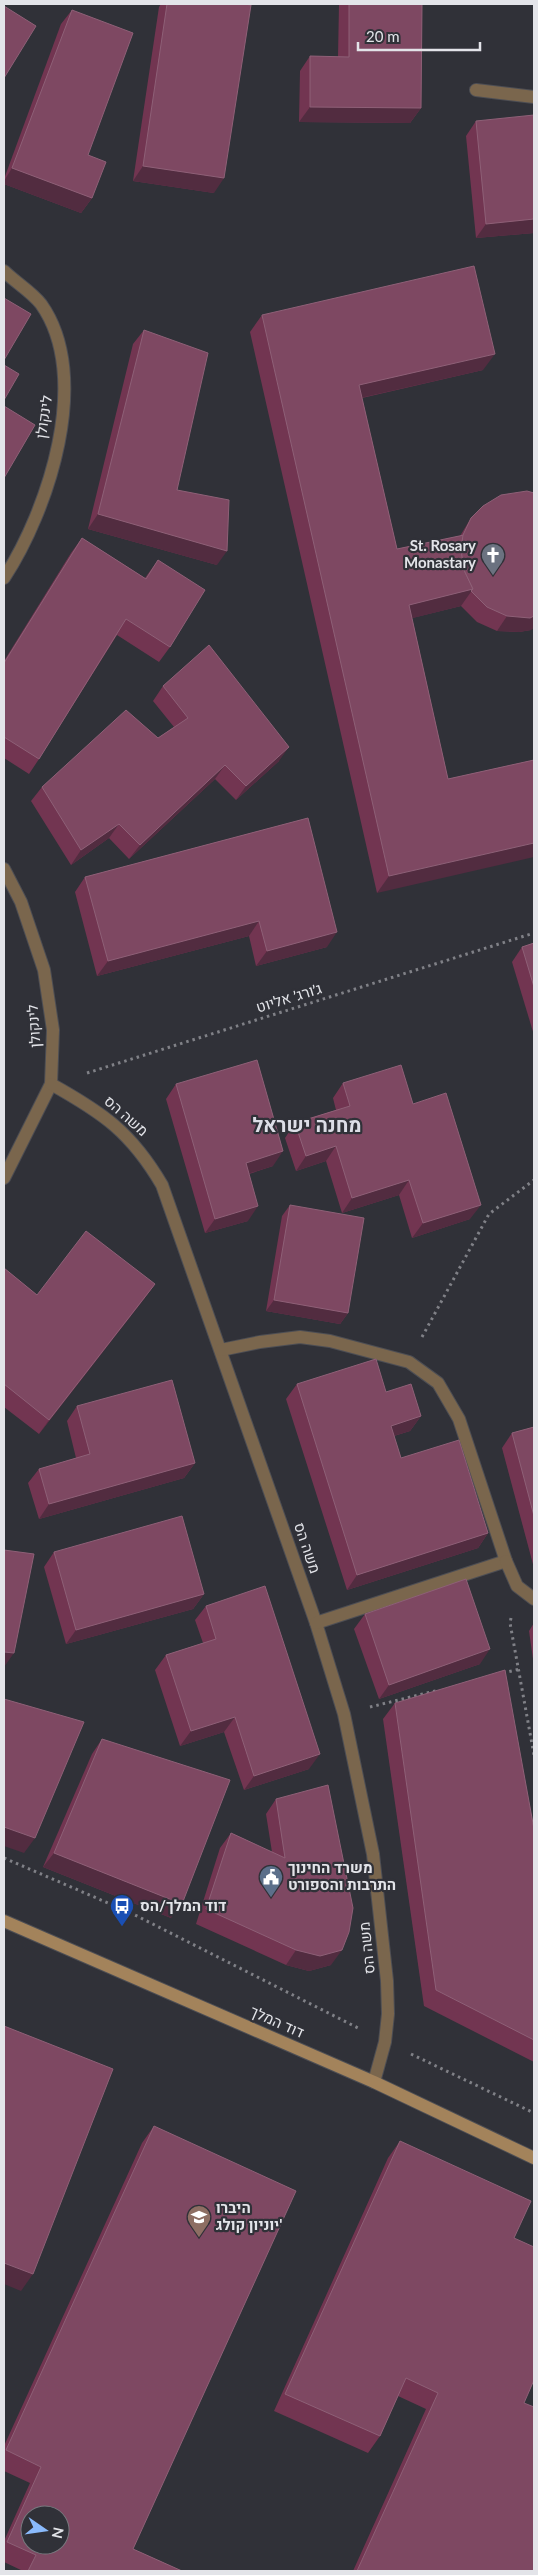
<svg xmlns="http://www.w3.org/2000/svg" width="538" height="2575" viewBox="0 0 538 2575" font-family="Lato,Heebo,sans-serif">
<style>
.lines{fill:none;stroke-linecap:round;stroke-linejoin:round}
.lane-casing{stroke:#4d4e54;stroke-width:14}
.street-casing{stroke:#4d4e54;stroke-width:14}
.secondary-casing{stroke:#4d4e54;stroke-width:14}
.path{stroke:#808187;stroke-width:3;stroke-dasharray:2.5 4;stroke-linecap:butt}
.lane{stroke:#7a664d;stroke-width:12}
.street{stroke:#7a664d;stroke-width:12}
.secondary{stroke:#a3835b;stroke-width:12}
.wall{fill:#723551}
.shaded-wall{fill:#522c40}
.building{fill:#7e4862;stroke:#8e6077;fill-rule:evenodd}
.labels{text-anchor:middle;stroke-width:4.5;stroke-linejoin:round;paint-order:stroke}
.street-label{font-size:15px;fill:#e3e4e9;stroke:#303138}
.poi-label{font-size:15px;font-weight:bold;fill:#e3e4e9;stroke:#303138;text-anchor:start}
.district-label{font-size:20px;font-weight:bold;fill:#dddee7;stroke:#303138}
</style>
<rect width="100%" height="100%" fill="#303138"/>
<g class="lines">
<g class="lane-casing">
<path id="lane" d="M476,90L534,97"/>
</g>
<g class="street-casing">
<g id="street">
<path d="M4,271C15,282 32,292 41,304C93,377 48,511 4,578"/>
<path d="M4,869L21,902L44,970L53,1030L51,1084L4,1178"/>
<path d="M51,1084C103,1113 131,1132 162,1185L316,1623L344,1714L373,1854L387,1981L388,2014L385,2042L374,2082"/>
<path d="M221,1350L260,1342L300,1337L330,1341L409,1362L438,1383L459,1419L506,1561L316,1623"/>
<path d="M506,1561L517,1586L534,1599"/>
</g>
</g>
<g class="secondary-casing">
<path id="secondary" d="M4,1921L374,2082L534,2158"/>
</g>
<g class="path">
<path d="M87,1073L534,933"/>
<path d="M422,1337L489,1214L534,1180"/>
<path d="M511,1618L510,1623L534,1755"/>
<path d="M503,1673L520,1669"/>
<path d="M370,1707L439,1690"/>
<path d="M4,1858L131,1913L358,2028"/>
<path d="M411,2054L534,2113"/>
</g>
<use href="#lane" class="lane"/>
<use href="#street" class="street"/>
<use href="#secondary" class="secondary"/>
</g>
<g class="wall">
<path d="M161,4H167L214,193L133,181L159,7Z"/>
<path d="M339,4H422L421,108L410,123L299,122L300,71L310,56L338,57Z"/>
<path d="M72,10L92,198L81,213L4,184V179L61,24Z"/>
<path d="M476,121L534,233L476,238L466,136Z"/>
<path d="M262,315L483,370L362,398L397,549L460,536L471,518L531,630L519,632L497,631L477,622L461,606L412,618L448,779L534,760L377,893L250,332Z"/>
<path d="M144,330L177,490L217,565L88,529L133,344Z"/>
<path d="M82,538L145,578L158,560L170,647L159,662L117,635L39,759L29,774L4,758V661L71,553Z"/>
<path d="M163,686L279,761L236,800L215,779L129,859L109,838L71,865L31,801L42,787L158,738L174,727L153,701Z"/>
<path d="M308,818L327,947L256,966L249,936L97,976L75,892L85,877Z"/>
<path d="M534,943V1035L512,962L522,947Z"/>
<path d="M343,1083L413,1104L470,1219L412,1238L399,1195L342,1213L326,1161L296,1171L285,1138L295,1123L336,1110L333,1098Z"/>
<path d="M176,1084L273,1166L249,1174L248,1221L205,1233L166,1099Z"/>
<path d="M290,1205L348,1313L340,1324L266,1311L282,1216Z"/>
<path d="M4,1268L37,1295L155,1284L144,1299L39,1434L4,1407Z"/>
<path d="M297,1384L386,1392L421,1416L410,1431L394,1436L401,1458L488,1533L478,1548L347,1590L286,1399Z"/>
<path d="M77,1406L195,1463L184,1478L39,1519L28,1483L39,1469L76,1458L67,1421Z"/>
<path d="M534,1427V1568L502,1448L512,1433Z"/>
<path d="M54,1552L204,1594L193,1609L66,1644L44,1567Z"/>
<path d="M206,1606L309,1769L244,1790L224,1732L180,1746L155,1670L166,1655L203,1643L195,1620Z"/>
<path d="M365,1614L480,1664L379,1699L354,1629Z"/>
<path d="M534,1623V1666L529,1631Z"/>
<path d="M395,1703L534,1829V2062L424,2006L383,1719Z"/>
<path d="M102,1739L171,1918L43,1867L92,1754Z"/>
<path d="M276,1799L331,1965L309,1971L286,1965L196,1924L220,1848L231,1833L272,1852L266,1814Z"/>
<path d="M154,2126L133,2549L182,2571H23L4,2562V2541L30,2483L4,2471V2446L142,2143Z"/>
<path d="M400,2141L514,2238L534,2571H353L426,2409L398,2396L380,2436L368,2453L274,2411L388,2158Z"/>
</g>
<g class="shaded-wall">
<path d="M310,107L421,108L410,123L299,122Z"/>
<path d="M143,166L224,178L214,193L133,181Z"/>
<path d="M12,168L92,198L81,213L4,184V181Z"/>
<path d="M534,219V233L476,238L486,224Z"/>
<path d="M495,354L483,370L347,401L359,385Z"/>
<path d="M98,514L227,551L217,565L88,529Z"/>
<path d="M473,589L461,606L397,622L409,605Z"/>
<path d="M507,616H534V628L531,630L519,632L497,631Z"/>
<path d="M289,747L279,761L236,800L246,786Z"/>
<path d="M225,765L215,779L129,859L140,845Z"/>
<path d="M119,824L109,838L71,865L81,850Z"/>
<path d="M534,843V857L377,893L389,876Z"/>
<path d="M259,921L249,936L97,976L108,961Z"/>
<path d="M337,932L327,947L256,966L267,951Z"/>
<path d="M336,1146L326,1161L296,1171L306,1156Z"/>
<path d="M283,1151L273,1166L235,1178L246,1163Z"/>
<path d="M409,1180L399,1195L342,1213L352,1198Z"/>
<path d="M481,1205L470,1219L412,1238L423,1223Z"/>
<path d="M258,1206L248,1221L205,1233L215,1219Z"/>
<path d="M155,1284L144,1299L39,1434L49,1420Z"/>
<path d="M274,1300L348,1313L340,1324L266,1311Z"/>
<path d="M421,1416L410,1431L380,1440L391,1426Z"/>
<path d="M195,1463L184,1478L39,1519L49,1504Z"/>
<path d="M488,1533L478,1548L347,1590L357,1575Z"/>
<path d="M204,1594L193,1609L66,1644L76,1630Z"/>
<path d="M490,1649L480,1664L379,1699L389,1685Z"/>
<path d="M4,1652L14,1653L4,1667Z"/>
<path d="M235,1717L224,1732L180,1746L191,1731Z"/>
<path d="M320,1754L309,1769L244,1790L254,1776Z"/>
<path d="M4,1827L35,1838L24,1853L4,1846Z"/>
<path d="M54,1853L182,1904L171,1918L43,1867Z"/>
<path d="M296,1950H342L331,1965L309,1971L286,1965Z"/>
<path d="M4,2263L33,2274L21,2291L4,2284Z"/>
</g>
<g class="building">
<path d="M167,4H244L251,5L224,178L143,166Z"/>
<path d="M349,4H422L421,108L310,107V56L349,57Z"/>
<path d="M4,6L36,26L4,78Z"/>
<path d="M72,10L133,33L88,155L106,162L92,198L12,168Z"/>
<path d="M534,115V219L486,224L476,121Z"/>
<path d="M474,266L495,354L359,385L397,549L464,535L461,549L464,570L473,589L409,605L448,779L534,760V843L389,876L262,315Z"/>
<path d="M4,298L31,314L4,360Z"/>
<path d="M144,330L208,353L177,490L229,500L227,551L98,514Z"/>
<path d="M4,365L19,374L4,400Z"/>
<path d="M4,406L35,425L4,478Z"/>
<path d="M527,491L534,493V616L530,618L507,616L487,607L471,591L473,589L464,570L461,549L463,535L471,518L483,506L501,495Z"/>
<path d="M82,538L146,579L158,560L205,590L170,647L126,619L39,759L4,737V663Z"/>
<path d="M209,645L289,747L246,786L225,765L140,845L119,824L81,850L42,787L126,710L158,738L188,718L163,686Z"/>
<path d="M308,818L337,932L267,951L259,921L108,961L85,877Z"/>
<path d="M534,943V987L522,947Z"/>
<path d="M257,1060L283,1151L246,1163L258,1206L215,1219L176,1084Z"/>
<path d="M401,1065L413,1104L446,1093L481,1205L423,1223L409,1180L352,1198L336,1146L306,1156L295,1123L350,1106L343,1083Z"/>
<path d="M290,1205L364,1218L348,1313L274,1300Z"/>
<path d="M86,1231L155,1284L49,1420L4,1384V1268L37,1295Z"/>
<path d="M376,1359L386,1392L411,1384L421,1416L391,1426L401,1458L459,1440L488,1533L357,1575L297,1384Z"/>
<path d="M172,1380L195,1463L49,1504L39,1469L90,1454L77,1406Z"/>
<path d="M534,1427V1516L512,1433Z"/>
<path d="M182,1516L204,1594L76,1630L54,1552Z"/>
<path d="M4,1550L34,1554L14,1653L4,1652Z"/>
<path d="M466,1579L490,1649L389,1685L365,1614Z"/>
<path d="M265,1586L320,1754L254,1776L235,1717L191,1731L166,1655L216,1639L206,1606Z"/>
<path d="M505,1670L534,1829V2040L436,1990L395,1703Z"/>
<path d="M4,1699L84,1722L35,1838L4,1827Z"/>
<path d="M102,1739L230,1780L182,1904L54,1853Z"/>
<path d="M328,1785L353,1908L349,1932L342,1950L320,1956L296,1950L206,1909L231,1833L285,1858L276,1799Z"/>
<path d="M4,2026L113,2069L33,2274L4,2263Z"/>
<path d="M154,2126L296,2191L133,2549L182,2571H28L36,2555L7,2542L41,2467L6,2450ZM30,2515H60V2545H30Z"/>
<path d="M400,2141L531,2201L514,2238L534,2247V2380L524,2403L534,2407V2571H357L438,2393L406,2378L380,2436L285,2394Z"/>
</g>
<defs>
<g id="church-pin" transform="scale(1.25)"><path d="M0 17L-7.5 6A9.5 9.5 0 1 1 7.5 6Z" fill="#6b7280" stroke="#303138"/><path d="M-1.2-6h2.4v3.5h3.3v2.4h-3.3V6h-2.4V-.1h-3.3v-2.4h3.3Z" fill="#fff"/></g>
<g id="civic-pin" transform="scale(1.25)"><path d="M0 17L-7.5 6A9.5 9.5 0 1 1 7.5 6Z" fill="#5c6f8a" stroke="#303138"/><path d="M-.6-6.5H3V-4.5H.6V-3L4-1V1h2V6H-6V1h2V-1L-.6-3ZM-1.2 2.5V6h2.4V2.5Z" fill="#fff"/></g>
<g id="bus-pin" transform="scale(1.25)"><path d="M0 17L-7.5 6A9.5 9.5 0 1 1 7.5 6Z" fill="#1a4fb4" stroke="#303138"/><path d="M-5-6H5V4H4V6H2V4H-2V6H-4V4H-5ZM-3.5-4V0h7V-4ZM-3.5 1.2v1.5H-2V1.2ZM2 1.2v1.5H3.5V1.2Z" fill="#fff"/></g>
<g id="university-pin" transform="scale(1.25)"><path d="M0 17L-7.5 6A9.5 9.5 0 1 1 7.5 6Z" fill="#8d6e63" stroke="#303138"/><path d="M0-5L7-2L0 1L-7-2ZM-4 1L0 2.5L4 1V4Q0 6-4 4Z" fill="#fff"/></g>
</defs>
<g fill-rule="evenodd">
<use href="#church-pin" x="493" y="555"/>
<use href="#civic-pin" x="271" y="1877"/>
<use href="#bus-pin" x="122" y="1906"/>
<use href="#university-pin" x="199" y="2217"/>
</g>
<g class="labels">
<g class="street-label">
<text transform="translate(44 417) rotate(-82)" y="5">לינקולן</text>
<text transform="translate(289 998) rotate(-17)" y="5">ג׳ורג׳ אליוט</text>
<text transform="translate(34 1026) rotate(-94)" y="5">לינקולן</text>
<text transform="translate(126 1116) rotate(41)" y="5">משה הס</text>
<text transform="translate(307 1548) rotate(71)" y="5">משה הס</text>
<text transform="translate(367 1948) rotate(-96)" y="5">משה הס</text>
<text transform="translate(277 2022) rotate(24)" y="5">דוד המלך</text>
</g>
<g class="poi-label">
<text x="476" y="551" text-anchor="end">St. Rosary<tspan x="476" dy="17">Monastary</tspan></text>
<text x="288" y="1873">משרד החינוך<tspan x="288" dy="17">התרבות והספורט</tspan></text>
<text x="140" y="1911">דוד המלך/הס</text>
<text x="216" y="2213">היברו<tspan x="216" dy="17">יוניון קולג'</tspan></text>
</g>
<g class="district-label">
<text x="307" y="1132">מחנה ישראל</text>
</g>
</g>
<rect width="538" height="2575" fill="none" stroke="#e3e4e9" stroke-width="10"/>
<g transform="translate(45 2530) rotate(103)"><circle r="24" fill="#303138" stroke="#78797f"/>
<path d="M0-4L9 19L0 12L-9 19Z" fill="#8abafc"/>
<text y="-8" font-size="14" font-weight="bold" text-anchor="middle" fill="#e3e4e9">N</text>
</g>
<path d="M358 42v8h122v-8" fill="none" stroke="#e3e4e9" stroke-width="2.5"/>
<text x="366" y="42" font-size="15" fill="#e3e4e9" stroke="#303138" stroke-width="4" paint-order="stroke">20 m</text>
</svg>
